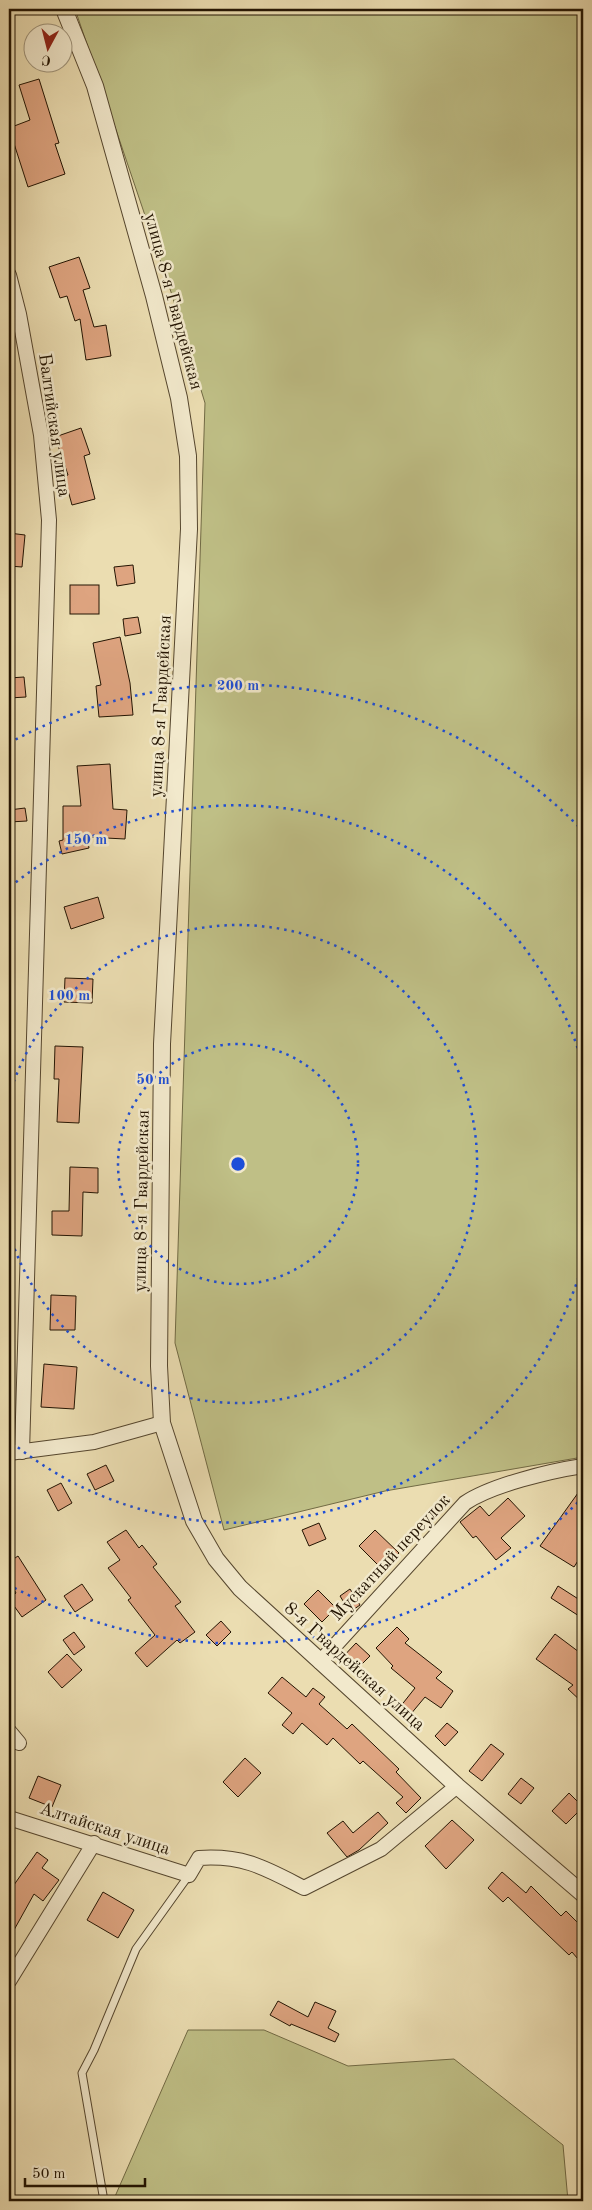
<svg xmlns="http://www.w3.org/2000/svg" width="592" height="2210" viewBox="0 0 592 2210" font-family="'Old Standard TT',serif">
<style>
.green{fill:#bfbf86;stroke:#716a44}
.building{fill:#dea480;stroke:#231402}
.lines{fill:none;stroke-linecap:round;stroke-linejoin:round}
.service-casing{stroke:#55462e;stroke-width:9}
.minor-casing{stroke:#55462e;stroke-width:16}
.tertiary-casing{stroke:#55462e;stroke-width:18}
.service{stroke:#f2e9cc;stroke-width:7}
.minor{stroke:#f2e9cc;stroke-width:14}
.tertiary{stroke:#f2e9cc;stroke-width:16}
.ring{fill:none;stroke:#1d4ed8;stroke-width:2.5;stroke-dasharray:2.5 5}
.labels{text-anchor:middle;stroke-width:5;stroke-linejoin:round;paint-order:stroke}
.street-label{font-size:18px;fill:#231402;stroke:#f2e9cc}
.centre{fill:#1d4ed8;stroke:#f2e9cc;stroke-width:2.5}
.ring-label{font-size:15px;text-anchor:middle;font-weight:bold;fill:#1d4ed8;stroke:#f2e9cc;stroke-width:5;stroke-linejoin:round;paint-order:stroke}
</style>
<rect width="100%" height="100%" fill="#ebddb1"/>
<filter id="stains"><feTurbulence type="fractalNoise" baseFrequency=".004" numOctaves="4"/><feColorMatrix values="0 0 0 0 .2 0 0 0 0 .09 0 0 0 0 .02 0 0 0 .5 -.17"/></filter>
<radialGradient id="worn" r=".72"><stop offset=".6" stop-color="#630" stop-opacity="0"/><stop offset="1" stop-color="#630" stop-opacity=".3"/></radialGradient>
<g class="green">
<path d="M75,9H583V1457L385,1491L224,1530L175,1343L205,403L171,292Z"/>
<path d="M188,2030H264L348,2066L454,2059L563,2145L568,2201H113Z"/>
</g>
<g class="building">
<path d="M39,79L59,143L55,144L65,174L28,187L9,128L30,120L19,85Z"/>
<path d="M79,257L90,288L83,290L94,327L106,325L111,356L86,360L80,319L75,321L67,296L60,298L49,267Z"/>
<path d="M81,428L90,454L84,456L95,499L72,505L64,476L68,475L55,437Z"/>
<path d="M9,533L25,535L22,567L9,566Z"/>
<path d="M133,565L135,583L117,586L114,567Z"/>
<rect x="70" y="585" width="29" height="29"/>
<path d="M138,617L141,633L125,636L123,619Z"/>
<path d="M120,637L130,683L133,715L99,717L96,686L101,685L93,643Z"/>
<path d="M24,677L26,697L9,698V678Z"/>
<path d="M110,764L113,809L127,810L125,839L87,837L89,848L62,854L59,841L63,840V806H81L77,766Z"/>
<path d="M25,808L27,821L9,822V810Z"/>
<path d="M98,897L104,918L71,929L64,907Z"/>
<path d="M65,978L93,979L92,1003L64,1002Z"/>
<path d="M55,1046L83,1047L79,1123L57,1122L59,1079H54Z"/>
<path d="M70,1167L98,1168V1193L83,1192L82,1236L52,1235V1211H69Z"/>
<path d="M51,1295L76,1296L75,1330H50Z"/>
<path d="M44,1364L77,1367L74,1409L41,1407Z"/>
<path d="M106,1465L114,1481L95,1490L87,1474Z"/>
<path d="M61,1483L72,1503L58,1511L47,1490Z"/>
<path d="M583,1486V1553L574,1567L540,1546Z"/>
<path d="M508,1498L525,1516L501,1538L511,1548L496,1560L476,1536L473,1538L460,1522L480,1506L489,1516Z"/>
<path d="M319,1523L326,1539L309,1546L302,1530Z"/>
<path d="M126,1530L139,1548L142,1545L157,1564L153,1567L181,1602L175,1606L195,1632L180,1643L177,1640L147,1667L135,1653L155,1635L128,1600L131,1598L108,1568L120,1560L107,1542Z"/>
<path d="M375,1530L399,1553L383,1570L359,1546Z"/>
<path d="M18,1556L46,1600L22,1617L9,1599L16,1593L9,1581V1562Z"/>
<path d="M82,1584L93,1600L75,1612L64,1596Z"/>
<path d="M558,1586L583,1602V1609L579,1616L551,1598Z"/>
<path d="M350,1589L360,1605L350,1612L340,1596Z"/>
<path d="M318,1590L336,1608L322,1622L304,1604Z"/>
<path d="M221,1621L231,1632L217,1646L206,1635Z"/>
<path d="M397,1627L409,1639L405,1643L442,1672L436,1678L453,1691L441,1708L425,1697L410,1715L400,1707L415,1688L391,1668L393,1666L376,1648Z"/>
<path d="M74,1632L85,1647L74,1655L63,1640Z"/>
<path d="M555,1634L583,1655V1703L568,1689L573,1685L536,1659Z"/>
<path d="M356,1643L370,1656L352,1674L339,1661Z"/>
<path d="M67,1654L82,1670L62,1688L48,1672Z"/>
<path d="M282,1677L306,1697L313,1688L325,1697L319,1704L347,1729L352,1724L399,1769L396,1772L421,1798L406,1813L396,1803L403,1797L363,1761L360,1764L333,1738L327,1745L302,1723L293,1734L282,1725L292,1713L268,1693Z"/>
<path d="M447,1723L458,1732L445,1746L435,1736Z"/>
<path d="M491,1744L504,1754L482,1781L469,1771Z"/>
<path d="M245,1758L261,1773L238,1797L223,1782Z"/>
<path d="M38,1776L61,1785L52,1807L29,1798Z"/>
<path d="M521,1778L534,1788L521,1804L508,1794Z"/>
<path d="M569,1793L583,1807L566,1824L552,1811Z"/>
<path d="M378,1812L388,1823L359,1850L347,1857L327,1833L343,1821L353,1833Z"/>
<path d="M452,1820L474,1840L446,1869L425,1846Z"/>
<path d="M37,1852L48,1860L42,1868L59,1880L43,1901L34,1894L9,1939V1892Z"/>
<path d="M502,1872L526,1893L531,1886L561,1916L566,1911L583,1928V1965L572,1952L569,1955L508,1897L503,1902L488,1888Z"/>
<path d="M103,1892L134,1910L118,1938L87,1920Z"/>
<path d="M278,2001L308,2017L315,2002L336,2011L328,2028L339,2034L335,2042L291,2024L290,2026L270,2015Z"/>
</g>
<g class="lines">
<g class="service-casing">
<path id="service" d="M104,2201L82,2073L94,2050L136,1949L189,1875"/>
</g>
<g class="minor-casing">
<g id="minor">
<path d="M9,275L19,314L41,435L49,520L22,1452"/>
<path d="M9,1453L94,1442L162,1423"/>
<path d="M320,1662L465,1503C492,1485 550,1471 583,1466"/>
<path d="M9,1731L19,1743"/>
<path d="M9,1818L189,1875L199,1858C244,1855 265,1868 304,1888L381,1849L457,1786"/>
<path d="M9,1981L94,1843"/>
</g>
</g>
<g class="tertiary-casing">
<path id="tertiary" d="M64,9L95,86L154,296L179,398L188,456L189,529L162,1044L159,1366L162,1423L194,1521L216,1559L240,1588L457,1786L583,1894"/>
</g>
<use href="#service" class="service"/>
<use href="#minor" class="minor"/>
<use href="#tertiary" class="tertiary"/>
</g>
<g class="ring">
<circle cx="238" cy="1164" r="120"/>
<path d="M9 1096A239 239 0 1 1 9 1232"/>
<path d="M583 1263A359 359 0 0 1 10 1441M10 887A359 359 0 0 1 583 1065"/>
<path d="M583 1497A479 479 0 0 1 9 1585M9 743A479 479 0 0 1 583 831"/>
</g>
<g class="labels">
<g class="street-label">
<text transform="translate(174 301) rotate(75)" y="6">улица 8-я Гвардейская</text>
<text transform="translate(55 425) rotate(82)" y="6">Балтийская улица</text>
<text transform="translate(160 706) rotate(-87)" y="6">улица 8-я Гвардейская</text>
<text transform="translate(141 1201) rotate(-89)" y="6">улица 8-я Гвардейская</text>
<text transform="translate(390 1557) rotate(-47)" y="6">Мускатный переулок</text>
<text transform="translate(355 1666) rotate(42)" y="6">8-я Гвардейская улица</text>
<text transform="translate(105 1828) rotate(18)" y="6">Алтайская улица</text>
</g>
</g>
<circle cx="238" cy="1164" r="8" class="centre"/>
<g class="ring-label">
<text x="238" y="690">200 m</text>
<text x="86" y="844">150 m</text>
<text x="69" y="1000">100 m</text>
<text x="153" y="1084">50 m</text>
</g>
<rect width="592" height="2210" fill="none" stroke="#ebddb1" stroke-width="30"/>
<rect x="10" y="10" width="572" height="2190" fill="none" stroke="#231402" stroke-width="2.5"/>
<rect x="15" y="15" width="562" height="2180" fill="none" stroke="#231402"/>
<g transform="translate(48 48) rotate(187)"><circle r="24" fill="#f2e9cc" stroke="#9f947b"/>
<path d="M0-4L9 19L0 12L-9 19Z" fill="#8f2418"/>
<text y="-8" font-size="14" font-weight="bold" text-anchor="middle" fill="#231402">С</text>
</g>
<path d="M25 2178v8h120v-8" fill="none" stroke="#231402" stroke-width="2.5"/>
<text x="32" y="2178" font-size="15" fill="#231402" stroke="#f2e9cc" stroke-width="4" paint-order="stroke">50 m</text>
<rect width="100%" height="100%" filter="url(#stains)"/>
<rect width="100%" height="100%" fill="url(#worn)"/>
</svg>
